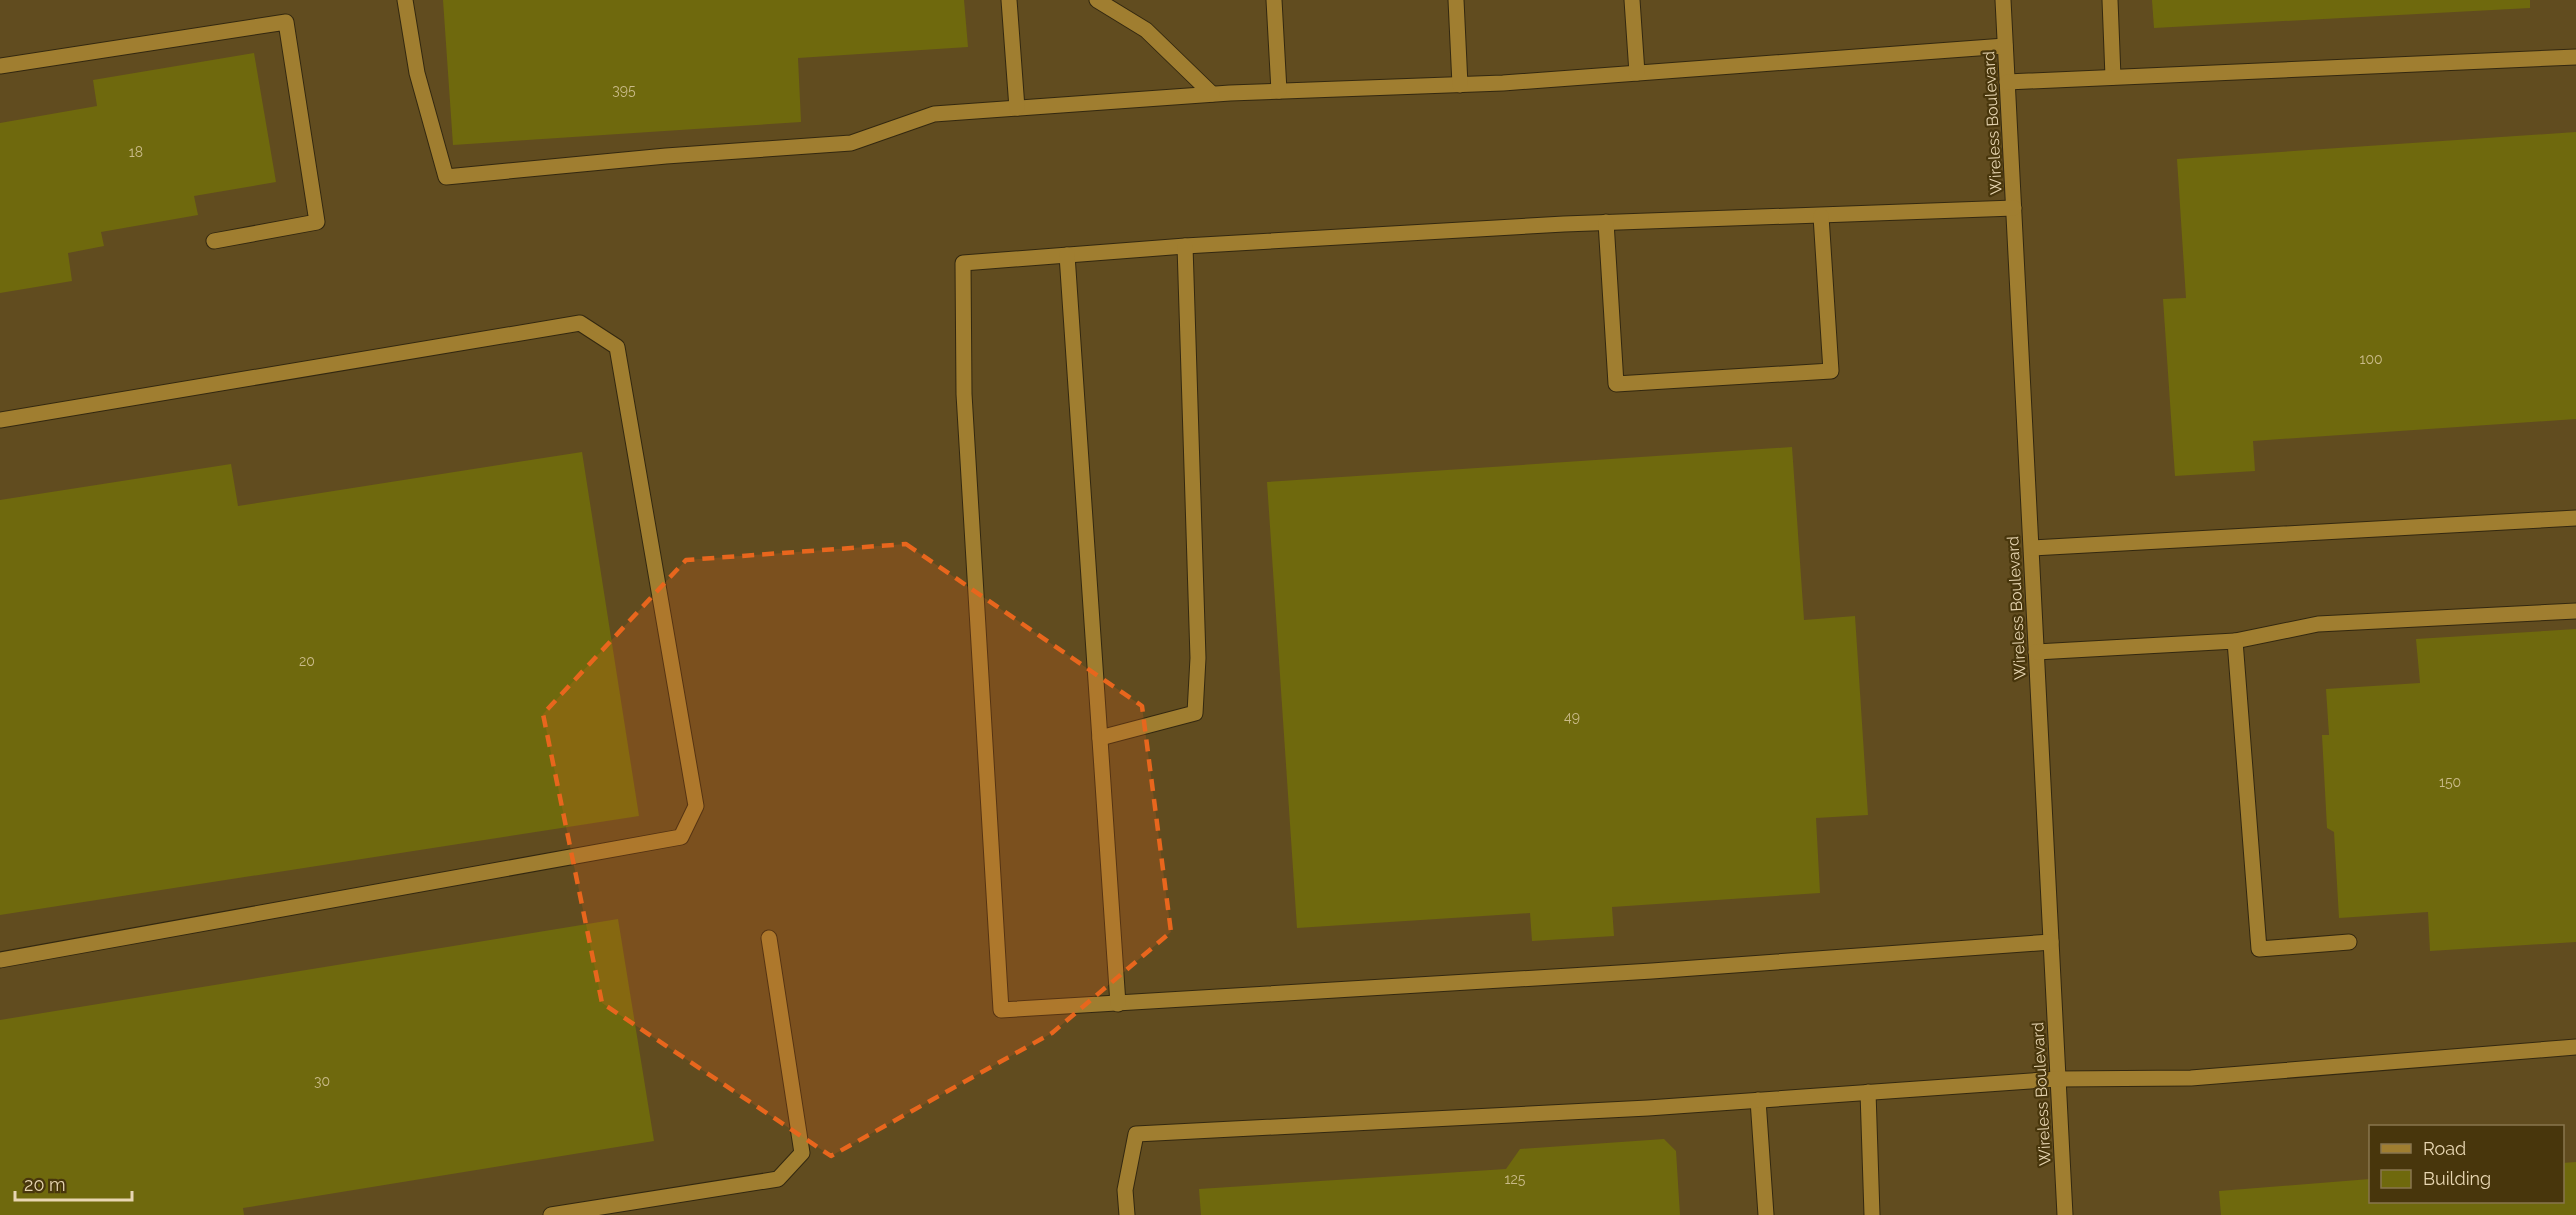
<svg xmlns="http://www.w3.org/2000/svg" width="2576" height="1215" viewBox="0 0 2576 1215" font-family="Raleway,sans-serif">
<style>
.built{fill:#614c1f;fill-rule:evenodd}
.building{fill:#6f690d}
.lines{fill:none;stroke-linecap:round;stroke-linejoin:round}
.minor-casing{stroke:#332810;stroke-width:17}
.minor{stroke:#a07e30;stroke-width:15}
.marked{fill:#e8661d;fill-opacity:0.2;stroke:#e8661d;stroke-width:4.5;stroke-dasharray:12 8;stroke-linejoin:round}
.labels{text-anchor:middle;stroke-width:4.5;stroke-linejoin:round;paint-order:stroke}
.number-label{font-size:14px;fill:#cabb89}
.street-label{font-size:16px;fill:#e8d6b2;stroke:#48360c}
</style>
<rect width="100%" height="100%" fill="#534018"/>
<path class="built" d="M0,0H2576V1215H0ZM2370,1126H2562V1202H2370Z"/>
<g class="building">
<path d="M443,0H964L968,47L798,58L801,122L453,145Z"/>
<path d="M2152,0H2530V8L2154,28Z"/>
<path d="M254,53L276,182L194,196L198,215L101,232L104,246L68,253L72,281L0,293V123L97,106L93,80Z"/>
<path d="M2576,132V419L2253,441L2255,471L2175,476L2163,299L2186,298L2177,159Z"/>
<path d="M1792,447L1804,620L1855,616L1868,815L1816,818L1820,893L1612,907L1614,936L1532,941L1530,913L1297,928L1267,482Z"/>
<path d="M582,452L639,816L0,915V500L231,464L238,506Z"/>
<path d="M2576,629V942L2430,951L2428,912L2339,918L2334,832L2327,828L2322,735H2329L2326,689L2420,683L2416,639Z"/>
<path d="M618,919L654,1141L243,1208L244,1215H0V1020Z"/>
<path d="M1664,1139L1676,1151L1680,1215H1201L1199,1189L1506,1169L1520,1149Z"/>
<path d="M2576,1162V1215H2221L2219,1191L2370,1179V1202H2562V1163Z"/>
</g>
<g class="lines">
<g class="minor-casing">
<g id="minor">
<path d="M405,0L417,73L446,177L666,156L851,143L934,114L1230,93L1503,83L2005,46"/>
<path d="M1009,0L1017,108"/>
<path d="M1097,0L1146,30L1212,94"/>
<path d="M1274,0L1279,91"/>
<path d="M1456,0L1460,85"/>
<path d="M1632,0L1637,73"/>
<path d="M2003,0L2065,1215"/>
<path d="M2110,0L2113,77"/>
<path d="M0,66L286,22L317,222L214,241"/>
<path d="M2007,82L2576,57"/>
<path d="M2014,208L1564,224L1185,246L963,263L964,394L1001,1010L1652,971L2051,942"/>
<path d="M1606,222L1616,384L1831,371L1821,216"/>
<path d="M1067,255L1118,1004"/>
<path d="M0,420L580,323L617,347L696,806L681,837L0,960"/>
<path d="M2032,548L2576,518"/>
<path d="M2235,641L2318,624L2576,611"/>
<path d="M2036,652L2235,641L2259,949L2349,942"/>
<path d="M1100,738L1195,713L1198,658L1185,246"/>
<path d="M1868,1092L1872,1215"/>
<path d="M1758,1100L1766,1215"/>
<path d="M551,1215L778,1179L802,1153L769,938"/>
<path d="M1127,1215L1125,1190L1136,1134L1648,1108L2058,1079L2191,1078L2576,1047"/>
</g>
</g>
<use href="#minor" class="minor"/>
</g>
<path class="marked" d="M906,544L1142,706L1171,932L1052,1033L831,1156L602,1003L543,714L686,560Z"/>
<g class="labels">
<g class="number-label">
<text x="624" y="95">395</text>
<text x="136" y="157">18</text>
<text x="2371" y="364">100</text>
<text x="307" y="666">20</text>
<text x="1572" y="722">49</text>
<text x="2450" y="787">150</text>
<text x="322" y="1086">30</text>
<text x="1515" y="1184">125</text>
</g>
<g class="street-label">
<text transform="translate(1992 123) rotate(-93)" y="6">Wireless Boulevard</text>
<text transform="translate(2016 608) rotate(-93)" y="6">Wireless Boulevard</text>
<text transform="translate(2041 1094) rotate(-93)" y="6">Wireless Boulevard</text>
</g>
</g>
<rect x="2369" y="1125" width="195" height="78" fill="#48360c" stroke="#88764e" stroke-width="1.5"/>
<rect x="2381" y="1144" width="30" height="9" fill="#a07e30" stroke="#88764e" stroke-width="1.5"/>
<text x="2423" y="1155" font-size="18" fill="#e8d6b2">Road</text>
<rect x="2381" y="1170" width="30" height="18" fill="#6f690d" stroke="#88764e" stroke-width="1.5"/>
<text x="2423" y="1185" font-size="18" fill="#e8d6b2">Building</text>
<path d="M15 1191v9h117v-9" fill="none" stroke="#e8d6b2" stroke-width="3"/>
<text x="24" y="1191" font-size="18" fill="#e8d6b2" stroke="#48360c" stroke-width="4.5" paint-order="stroke">20 m</text>
</svg>
